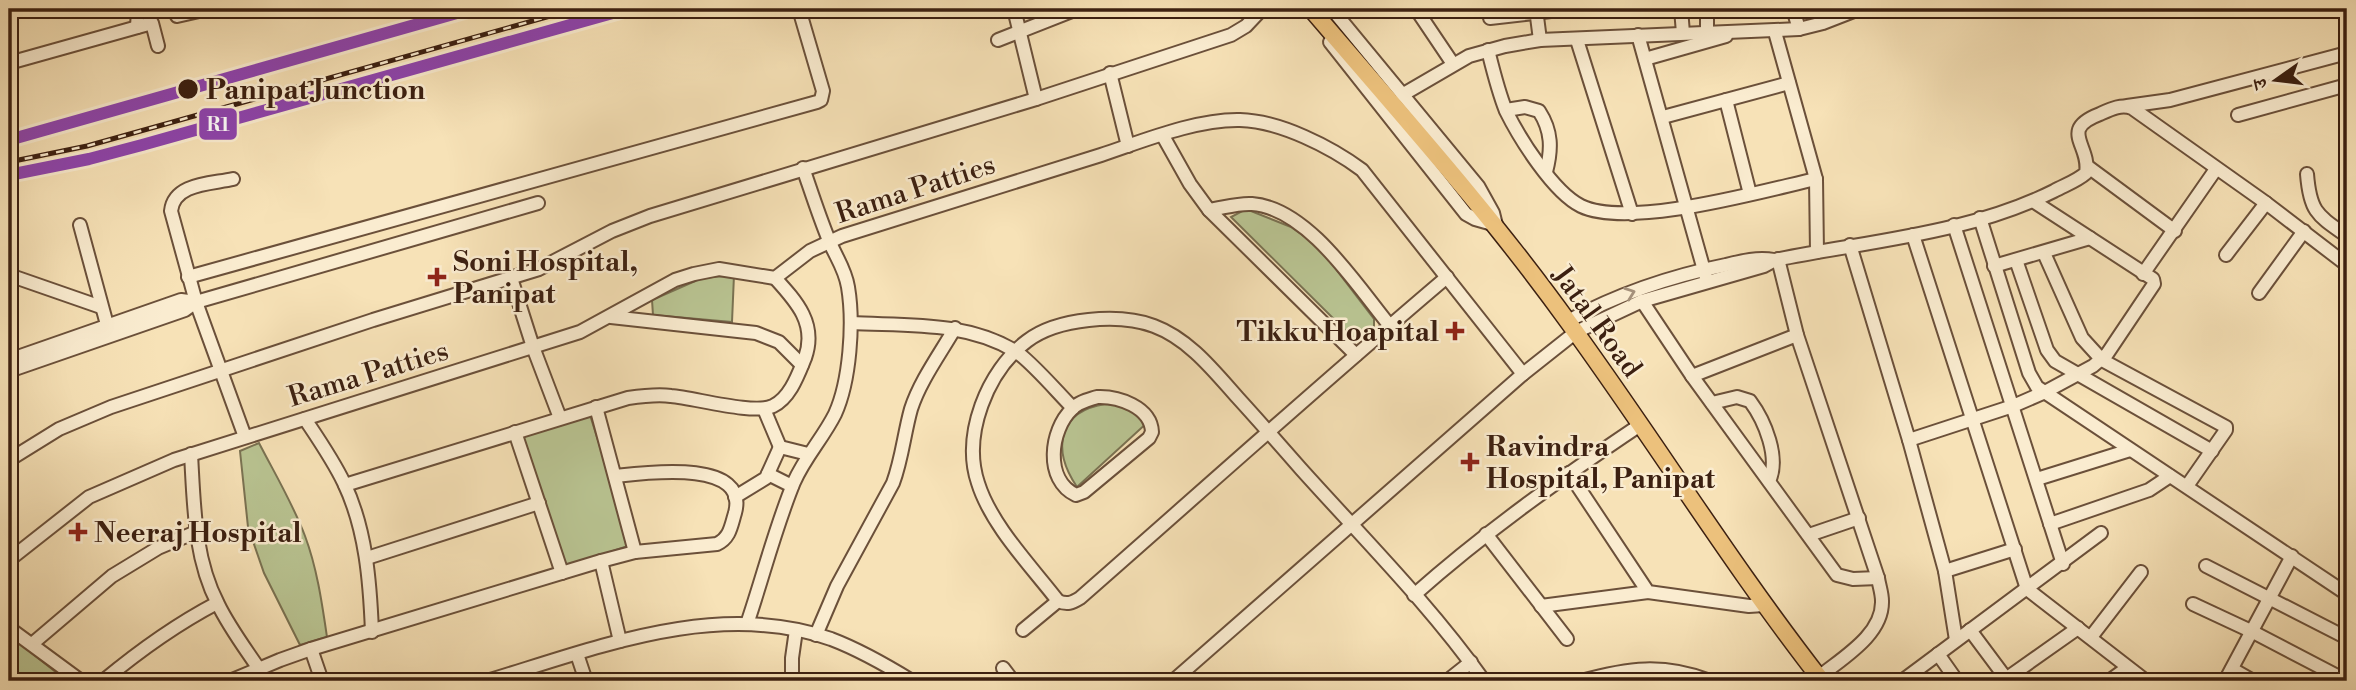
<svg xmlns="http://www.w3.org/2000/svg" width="2356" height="690" viewBox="0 0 2356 690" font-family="'Libre Bodoni','Noto Serif Devanagari',serif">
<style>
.green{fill:#b9c492;stroke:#7a7252;stroke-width:2}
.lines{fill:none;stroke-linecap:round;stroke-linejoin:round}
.minor-casing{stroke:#6b503a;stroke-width:16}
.major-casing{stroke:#3c2011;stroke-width:19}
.minor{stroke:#faecd0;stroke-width:12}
.major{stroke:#ecc17c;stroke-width:16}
.rail-casing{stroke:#3c2011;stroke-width:5}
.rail{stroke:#faecd0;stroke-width:2.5;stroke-dasharray:8;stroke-linecap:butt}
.rail-1-casing{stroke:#faecd0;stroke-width:18}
.rail-1{stroke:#8e44ad;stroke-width:12}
.oneway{stroke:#a4907a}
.stop-dot{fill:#3c2011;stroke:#faecd0;stroke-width:2.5}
.poi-dot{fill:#8f2418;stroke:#faecd0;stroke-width:2.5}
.labels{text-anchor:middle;stroke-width:5;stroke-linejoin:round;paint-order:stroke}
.stop-label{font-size:28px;font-weight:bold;fill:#3c2011;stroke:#faecd0;text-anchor:start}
.street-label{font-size:28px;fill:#3c2011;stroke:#faecd0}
.poi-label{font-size:28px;font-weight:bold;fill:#3c2011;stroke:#faecd0;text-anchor:start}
.line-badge{stroke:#faecd0;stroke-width:2.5}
.badge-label{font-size:19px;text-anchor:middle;font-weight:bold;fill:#fff}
</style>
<rect width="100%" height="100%" fill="#f7e2b7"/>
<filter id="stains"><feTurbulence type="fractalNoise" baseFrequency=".00286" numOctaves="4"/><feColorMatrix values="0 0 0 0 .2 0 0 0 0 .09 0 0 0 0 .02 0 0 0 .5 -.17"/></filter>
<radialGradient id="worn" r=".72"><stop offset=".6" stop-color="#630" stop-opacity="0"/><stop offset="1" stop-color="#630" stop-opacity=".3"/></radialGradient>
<g class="green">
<path d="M1246,209L1291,227L1319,247L1374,319V328L1361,339L1351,336L1231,217Z"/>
<path d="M734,275L732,322L653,315L652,300L702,278Z"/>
<path d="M1106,404L1120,405L1149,421L1077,487C1052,450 1057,411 1106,404Z"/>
<path d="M590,415L631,545L564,567L523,436Z"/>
<path d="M259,443C275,474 293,504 305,536C317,568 322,603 327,637L300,645L264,573L248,527L240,451Z"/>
<path d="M9,635L67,681H9Z"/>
</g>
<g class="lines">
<g class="minor-casing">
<g id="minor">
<path d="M173,9L177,16L208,9"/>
<path d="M1014,9L1036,99"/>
<path d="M1332,9L1478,186L1493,213L1496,225"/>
<path d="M1416,9L1453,64"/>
<path d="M1536,9L1540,40"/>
<path d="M1681,9L1683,33"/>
<path d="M1793,9L1799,29"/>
<path d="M1490,18L1568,9"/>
<path d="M137,27L138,9"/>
<path d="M1707,32V9"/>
<path d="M1775,32L1816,179L1817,252"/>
<path d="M1638,35L1707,281"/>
<path d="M998,40L1077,9"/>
<path d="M1577,40L1632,214"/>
<path d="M1330,42L1466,214L1475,219L1496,225"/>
<path d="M1488,50C1493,70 1498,91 1506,111C1520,139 1553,192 1581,206C1629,229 1762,191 1816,179"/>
<path d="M1645,59L1726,36"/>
<path d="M9,63L152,23L158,46"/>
<path d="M1110,73L1128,146"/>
<path d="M1402,95L1469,56L1505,46L1540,40L1799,29L1823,23L1859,9"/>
<path d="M1726,100L1750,194"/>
<path d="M2127,106L2170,100L2347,53"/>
<path d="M1506,110L1525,107L1539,111C1552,131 1552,149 1546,172"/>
<path d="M2238,115L2347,85"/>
<path d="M1663,117L1789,83"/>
<path d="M1163,136L1190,184L1209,210L1356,355"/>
<path d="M2087,166L2175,231"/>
<path d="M2307,174C2310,212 2317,215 2347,236"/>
<path d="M233,179C211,184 174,183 171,211L196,302L245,437"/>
<path d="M1209,210C1223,208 1238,203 1252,204C1308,208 1357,286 1390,326"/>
<path d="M1980,218L2029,373L2037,387L2347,594"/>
<path d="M80,225L109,332"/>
<path d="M1954,225L2063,564"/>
<path d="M1913,235L2027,589L2146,681"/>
<path d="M1850,245L1909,440L1945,571L1956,640"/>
<path d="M2044,253L2082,338L2102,360L2226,427V430L2187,486"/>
<path d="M2226,255L2266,203"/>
<path d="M1778,259L1797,335L1878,578C1879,585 1882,593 1882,601C1883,635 1842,658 1819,677"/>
<path d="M2016,260L2047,350L2055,361L2212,451"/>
<path d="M1994,266L2090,238"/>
<path d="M2143,274L2216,169"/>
<path d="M9,275L101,307"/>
<path d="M188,277L817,102L821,100L823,91L799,9"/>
<path d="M1447,277C1323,382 1202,491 1080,598C1072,603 1067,605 1058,601C1031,566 991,525 978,483C962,435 987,371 1027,341C1057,318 1119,313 1154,326C1189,339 1214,371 1238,398C1259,421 1280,445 1301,469C1363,538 1430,605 1484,681"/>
<path d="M511,278L533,347L560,418"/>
<path d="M2259,293L2304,231"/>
<path d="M1642,301L1692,376L1837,575L1853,579L1878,578"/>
<path d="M611,317L756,333L779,342L802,365"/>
<path d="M1568,321C1618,294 1671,276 1726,265C1742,261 1758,257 1774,260"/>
<path d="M851,323C906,326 965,321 1015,351C1030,360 1058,393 1073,408"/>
<path d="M9,360L181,300L196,302"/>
<path d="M9,371L185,310L196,302L538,203"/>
<path d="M1692,376L1797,335"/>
<path d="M1097,397C1118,396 1151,407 1152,432L1149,438L1084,492L1076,495C1044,480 1050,430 1072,409C1078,402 1088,400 1097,397Z"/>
<path d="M1712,403L1737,397L1750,401C1765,421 1780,458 1769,481"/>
<path d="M596,407L635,552"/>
<path d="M764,409L780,447"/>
<path d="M305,419C319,440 333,460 344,483C366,529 370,582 372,632"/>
<path d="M515,432L562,573"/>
<path d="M1909,440L2013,406L2043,393L2093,366L2107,354L2154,284L2153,279L2033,201"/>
<path d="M191,454C194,505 194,558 218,604C229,627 245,648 259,669"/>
<path d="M9,460L59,429L111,407L373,320L539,269L612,231L650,216L1036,99L1231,35L1246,26L1262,9"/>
<path d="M1569,473L1648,592L1749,606L1764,605"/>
<path d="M768,474L792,486"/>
<path d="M2037,479L2130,450"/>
<path d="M345,485L628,398C642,396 657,394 671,396C695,398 754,415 773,406C790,398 798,375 805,358C817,324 797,302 775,278"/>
<path d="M735,497L766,478L780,447L808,454"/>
<path d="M2050,524L2149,490L2170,476"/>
<path d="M1486,534L1567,639"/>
<path d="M1809,535L1859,518"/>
<path d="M367,558L539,503"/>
<path d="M9,560L89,497L174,460L580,332L675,280L694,274L719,269L775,278L810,251L842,236C929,209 1015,182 1101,155C1143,141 1196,119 1240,120C1280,121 1331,147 1362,170L1523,374"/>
<path d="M601,561L620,641"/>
<path d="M2206,566L2347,638"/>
<path d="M1945,571L2015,549"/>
<path d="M1414,595C1485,532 1561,478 1640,425"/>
<path d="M2193,604L2253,632L2347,681"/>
<path d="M1541,606L1648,592"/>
<path d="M747,624C763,577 775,528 794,482C805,457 823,438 835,414C850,381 854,323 848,287C845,268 835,256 828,238C819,216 811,191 803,168"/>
<path d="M9,628L81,681"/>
<path d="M1023,630L1058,601"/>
<path d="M1970,630L2008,681"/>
<path d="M816,635L837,586L893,483C902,459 904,434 911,409C920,381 940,354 955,328"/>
<path d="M2091,637L2141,572"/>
<path d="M32,644L112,576L158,548L196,532"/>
<path d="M311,649L322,681"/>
<path d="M577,654L586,681"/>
<path d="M1938,654L1957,681"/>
<path d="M1003,668L1013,681"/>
<path d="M2232,669L2253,681"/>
<path d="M103,681C139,651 175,625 217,603"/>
<path d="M230,681L280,660L311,649L601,561L635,552L717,544C730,538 731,526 735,513C750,458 643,473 615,476"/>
<path d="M487,681C596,648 717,599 831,639C860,650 886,665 912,681"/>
<path d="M792,681V658L796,630"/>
<path d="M1173,681L1523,374L1576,332L1642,301L1764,266L1775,260C1868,241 1968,234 2054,191C2065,185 2077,181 2086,173C2091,145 2058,130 2100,114C2111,109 2121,104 2132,108L2266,203L2347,265"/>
<path d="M1447,681L1471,662"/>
<path d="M1581,681C1628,668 1663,663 1710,681"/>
<path d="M1902,681L2101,533"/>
<path d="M2003,681L2078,628"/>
<path d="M2109,681L2127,668"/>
<path d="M2225,681L2292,556"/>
</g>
</g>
<g class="major-casing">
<path id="major" d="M1311,9C1399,112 1490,213 1569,323C1655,441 1732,566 1822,681"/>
</g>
<use href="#minor" class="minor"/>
<use href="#major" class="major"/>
<g class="rail-casing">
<g id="rail">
<path d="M9,162L87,146L575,9"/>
<path d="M9,175L89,159L142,145L627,9"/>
</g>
</g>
<use href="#rail" class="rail"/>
<g class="rail-1-casing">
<g id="rail-1">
<path d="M9,140L471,9"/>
<path d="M9,175L89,159L142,145L627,9"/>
</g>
</g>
<use href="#rail-1" class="rail-1"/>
</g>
<defs><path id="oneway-chevron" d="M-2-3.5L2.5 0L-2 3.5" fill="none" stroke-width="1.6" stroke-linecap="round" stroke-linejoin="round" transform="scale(1.75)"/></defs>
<use class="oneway" href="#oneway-chevron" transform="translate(1630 293) rotate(-20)"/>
<circle class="stop-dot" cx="188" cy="89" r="11"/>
<g class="poi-dot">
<path d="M433.5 266.5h7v7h7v7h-7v7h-7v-7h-7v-7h7z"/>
<path d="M1451.5 320.5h7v7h7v7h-7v7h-7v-7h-7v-7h7z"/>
<path d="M1466.5 451.5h7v7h7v7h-7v7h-7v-7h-7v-7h7z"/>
<path d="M74.5 521.5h7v7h7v7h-7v7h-7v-7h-7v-7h7z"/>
</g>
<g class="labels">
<g class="stop-label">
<text x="206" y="99">Panipat Junction</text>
</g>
<g class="street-label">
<text transform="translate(915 188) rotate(-18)" y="10">Rama Patties</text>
<text transform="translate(1598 321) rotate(54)" y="10">Jatal Road</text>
<text transform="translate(368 373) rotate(-17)" y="10">Rama Patties</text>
</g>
<g class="poi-label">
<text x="453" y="271">Soni Hospital,<tspan x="453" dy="32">Panipat</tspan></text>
<text x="1439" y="341" text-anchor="end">Tikku Hoapital</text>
<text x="1486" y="456">Ravindra<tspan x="1486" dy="32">Hospital, Panipat</tspan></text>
<text x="94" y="542">Neeraj Hospital</text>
</g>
</g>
<rect class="line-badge" x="198" y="107" width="40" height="34" rx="7" fill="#8e44ad"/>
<g class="badge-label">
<text x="218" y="131">R1</text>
</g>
<rect width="2356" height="690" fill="none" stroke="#f7e2b7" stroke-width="35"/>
<rect x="10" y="10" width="2335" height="669" fill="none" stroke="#3c2011" stroke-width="3.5"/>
<rect x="18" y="18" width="2321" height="655" fill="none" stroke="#3c2011" stroke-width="2"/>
<g transform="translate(2276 80) rotate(256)" stroke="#faecd0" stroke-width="5" paint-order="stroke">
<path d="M0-5L12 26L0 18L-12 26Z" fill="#3c2011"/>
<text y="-10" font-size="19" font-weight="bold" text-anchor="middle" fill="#3c2011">उ</text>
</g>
<rect width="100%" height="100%" filter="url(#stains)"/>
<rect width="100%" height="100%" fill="url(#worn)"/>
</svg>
